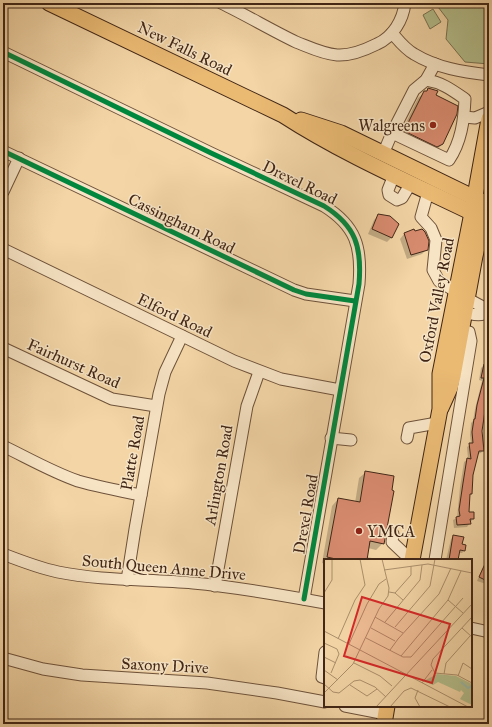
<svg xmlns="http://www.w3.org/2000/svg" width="492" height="727" viewBox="0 0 492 727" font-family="'IM FELL Great Primer',serif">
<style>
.green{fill:#b4be8c;stroke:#7a7251}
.shadow{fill:#0003}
.building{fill:#d88b6f;stroke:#412616}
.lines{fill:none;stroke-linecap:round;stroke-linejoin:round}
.minor-casing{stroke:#6e523a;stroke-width:13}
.major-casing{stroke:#412616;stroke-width:17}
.minor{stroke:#f7e4c5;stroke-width:11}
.major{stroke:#eaba73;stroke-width:15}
.cycleway-casing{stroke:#f7e4c5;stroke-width:8}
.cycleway{stroke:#00873e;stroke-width:5}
.poi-dot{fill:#8f2418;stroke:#f7e4c5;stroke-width:1.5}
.labels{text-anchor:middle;stroke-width:3;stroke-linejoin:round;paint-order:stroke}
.street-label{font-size:16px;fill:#412616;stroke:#f7e4c5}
.poi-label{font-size:16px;fill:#412616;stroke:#f7e4c5;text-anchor:end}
.inset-river{fill:none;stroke:#9bb9a7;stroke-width:2}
.inset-road{fill:none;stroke:#ac8f6c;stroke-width:1}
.view{fill:#d62828;fill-opacity:0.15;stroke:#d62828;stroke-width:2}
.inset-edge{fill:none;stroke:#412616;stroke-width:2}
</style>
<rect width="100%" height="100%" fill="#f3d5a6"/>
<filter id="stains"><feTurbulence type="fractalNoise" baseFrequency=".005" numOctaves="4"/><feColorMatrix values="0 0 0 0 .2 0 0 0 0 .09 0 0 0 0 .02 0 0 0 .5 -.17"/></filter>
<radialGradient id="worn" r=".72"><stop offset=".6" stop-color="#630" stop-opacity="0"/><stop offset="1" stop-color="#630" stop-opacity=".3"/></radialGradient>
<g class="green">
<path d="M435,3H489V64L465,62L446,39L448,20Z"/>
<path d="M433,9L441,22L430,29L423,15Z"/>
</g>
<g class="shadow">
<path d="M429,89L435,95L443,144L436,150L399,137L418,98Z"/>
<path d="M379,215L398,224L391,238L387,242L368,234L374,220Z"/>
<path d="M413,230L427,249L422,254L407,259L400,239L404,234Z"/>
<path d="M489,334V355L485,354L488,335Z"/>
<path d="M484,365L489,366V400H488L487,404L484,406L481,431L483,450L481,453L477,454L472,475L471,494L469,495L468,513L473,519L467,527L454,528L453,520L457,518L460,487L464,462L468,459L467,447L471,444L470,435L471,423L473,421L475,409L482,381L479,380L481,368Z"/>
<path d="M366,472L383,543L376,550L368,548L366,557L378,559V560H325V564L322,563L332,506L338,499L355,503L359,478Z"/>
<path d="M454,536L464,551L462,553H458L457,560H446L451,539Z"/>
<path d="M485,565L489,567V585L477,581L482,569Z"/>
<path d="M489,595V615L487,614L489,605L485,604L486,598Z"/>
</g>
<g class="building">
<path d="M428,88L438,91L436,95L458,106L457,114L443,144L437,147L404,131L424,91H427Z"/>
<path d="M378,214L390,216L399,224L392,238L372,229Z"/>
<path d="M414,229L415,231L422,229L425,232L429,241L428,250L411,255L404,233Z"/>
<path d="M484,364L489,365V400L488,404H486L482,431L484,451H479L473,475L472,494H470L469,512H474V519H470L471,524L457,525L456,517L460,516L459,510L463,483L467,458L471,459L469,443H473L472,432L474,419H475L477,405L484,378H481Z"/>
<path d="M365,471L394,476L392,490L394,491L384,544L370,541L367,560H340L327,557L338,498L360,502Z"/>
<path d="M453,535L464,537L462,544L466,545L465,551L460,550L458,560H449Z"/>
<path d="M489,555V582L479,577Z"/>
</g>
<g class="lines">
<g class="minor-casing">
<g id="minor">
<path d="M221,3C246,15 271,30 296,42C309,47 323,54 337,55C351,56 365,50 377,44C393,37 403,20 405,3"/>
<path d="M392,33C399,41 405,49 414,54C437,68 463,72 489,75"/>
<path d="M3,52L211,153L324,206C356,226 362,247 359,284L304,599"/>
<path d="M464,117L475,118L489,112"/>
<path d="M392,133L414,90L426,80L435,64"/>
<path d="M3,151L294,290L306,294L355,301"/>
<path d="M383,154L392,133L449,160C461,142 464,121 465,99C452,90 441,82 426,80"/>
<path d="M394,175L388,190L389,195L397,200L402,198L411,183"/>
<path d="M3,192L19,158"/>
<path d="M428,192L421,217L431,228L436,240L433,270L439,281L455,291"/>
<path d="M3,249L234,361L281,379L340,390"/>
<path d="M468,299L483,307L489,308"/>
<path d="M459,308C462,313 477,316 484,314C486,313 487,312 489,310"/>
<path d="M3,348L112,399L156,406"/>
<path d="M331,438L351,440"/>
<path d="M407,438L409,428L437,423"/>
<path d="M3,446C28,458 52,472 78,481C99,487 120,491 141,495"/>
<path d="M393,534L392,542L411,560"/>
<path d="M3,554C21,561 39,568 58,572C102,581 148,579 193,583C238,587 281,595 325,603"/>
<path d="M435,560L471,341L469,332L461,331"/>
<path d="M127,580L135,529L159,394L165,372L182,336"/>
<path d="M215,586L247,406L259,372"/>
<path d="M471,628L489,632"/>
<path d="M325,652L322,677L325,678"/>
<path d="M3,658L43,669L82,675L207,683L277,693L325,702"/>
<path d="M345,706L386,714"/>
</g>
</g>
<g class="major-casing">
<g id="major">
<path d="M49,3L283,115C348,157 420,187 489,221"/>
<path d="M301,120L341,133L489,205"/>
<path d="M441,408L450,388L453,376L475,256L486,209"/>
<path d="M412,560L440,409V374L472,213L489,119"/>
<path d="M384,724L387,706"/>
</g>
</g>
<use href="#minor" class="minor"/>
<use href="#major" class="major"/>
<g class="cycleway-casing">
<g id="cycleway">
<path d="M3,52L211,153L324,206C356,226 362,247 359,284L304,599"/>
<path d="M3,151L294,290L306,294L355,301"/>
</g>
</g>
<use href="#cycleway" class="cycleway"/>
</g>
<g class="poi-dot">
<circle cx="433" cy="125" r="4"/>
<circle cx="359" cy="531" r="4"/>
</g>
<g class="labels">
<g class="street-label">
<text transform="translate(185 48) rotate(26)" y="6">New Falls Road</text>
<text transform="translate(300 182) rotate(26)" y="6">Drexel Road</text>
<text transform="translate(182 223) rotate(26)" y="6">Cassingham Road</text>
<text transform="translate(436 300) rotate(-79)" y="6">Oxford Valley Road</text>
<text transform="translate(175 315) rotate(26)" y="6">Elford Road</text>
<text transform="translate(74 363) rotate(24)" y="6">Fairhurst Road</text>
<text transform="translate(132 453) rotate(-80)" y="6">Platte Road</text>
<text transform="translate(218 475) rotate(-80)" y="6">Arlington Road</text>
<text transform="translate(305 514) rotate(-80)" y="6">Drexel Road</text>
<text transform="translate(164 567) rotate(5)" y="6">South Queen Anne Drive</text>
<text transform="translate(165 665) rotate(3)" y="6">Saxony Drive</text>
</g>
<g class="poi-label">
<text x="425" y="131">Walgreens</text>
<text x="367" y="537" text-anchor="start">YMCA</text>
</g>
</g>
<g transform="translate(324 559)">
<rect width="148" height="148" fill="#f3d5a6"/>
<path d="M113,115L132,117L148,125V146L136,140L140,134L137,131L136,133L114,123L109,126L100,122Z" fill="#b4be8c"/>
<path class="inset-river" d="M137,123L144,129L148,127"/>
<path class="inset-road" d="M60,11L104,5L148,14M65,33L71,34L79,41M0,34L8,21V0M71,34L87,16V7M124,41L139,54M51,58L79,74M148,58L109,100L107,106L111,114L133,116L148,124M61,63L96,21L98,6M71,68L106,27L111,0M47,69L71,82M138,69L148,78M0,72L144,148M42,79L79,98H87L139,39M14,80L31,41L41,26L36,0M0,84L13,90L15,95L7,114M25,85L43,45L55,25L62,20M66,91L74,80L115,35L127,9M77,97L124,41L137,12M0,98L12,104M30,104L56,117L68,127M0,111L14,121M120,115L122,104L146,77M134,117L139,104L148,110M98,124L108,111M0,125L9,133L15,134L30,122L36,121L51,128L62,138M26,126L43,137L53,130M94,131L91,139L96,148M0,134L29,105L55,50L64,37L65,29L58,0M52,148L148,45M66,148L80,132L87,129L126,148"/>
<path class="view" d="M38,38L126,65L108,124L20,97Z"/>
<rect width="148" height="148" class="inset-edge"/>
</g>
<rect width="492" height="727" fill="none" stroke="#f3d5a6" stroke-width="16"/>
<rect x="4" y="4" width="484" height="719" fill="none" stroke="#412616" stroke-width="2"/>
<rect x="8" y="8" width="476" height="711" fill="none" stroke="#412616"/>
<rect width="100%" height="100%" filter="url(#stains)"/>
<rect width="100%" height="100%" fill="url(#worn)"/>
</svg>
